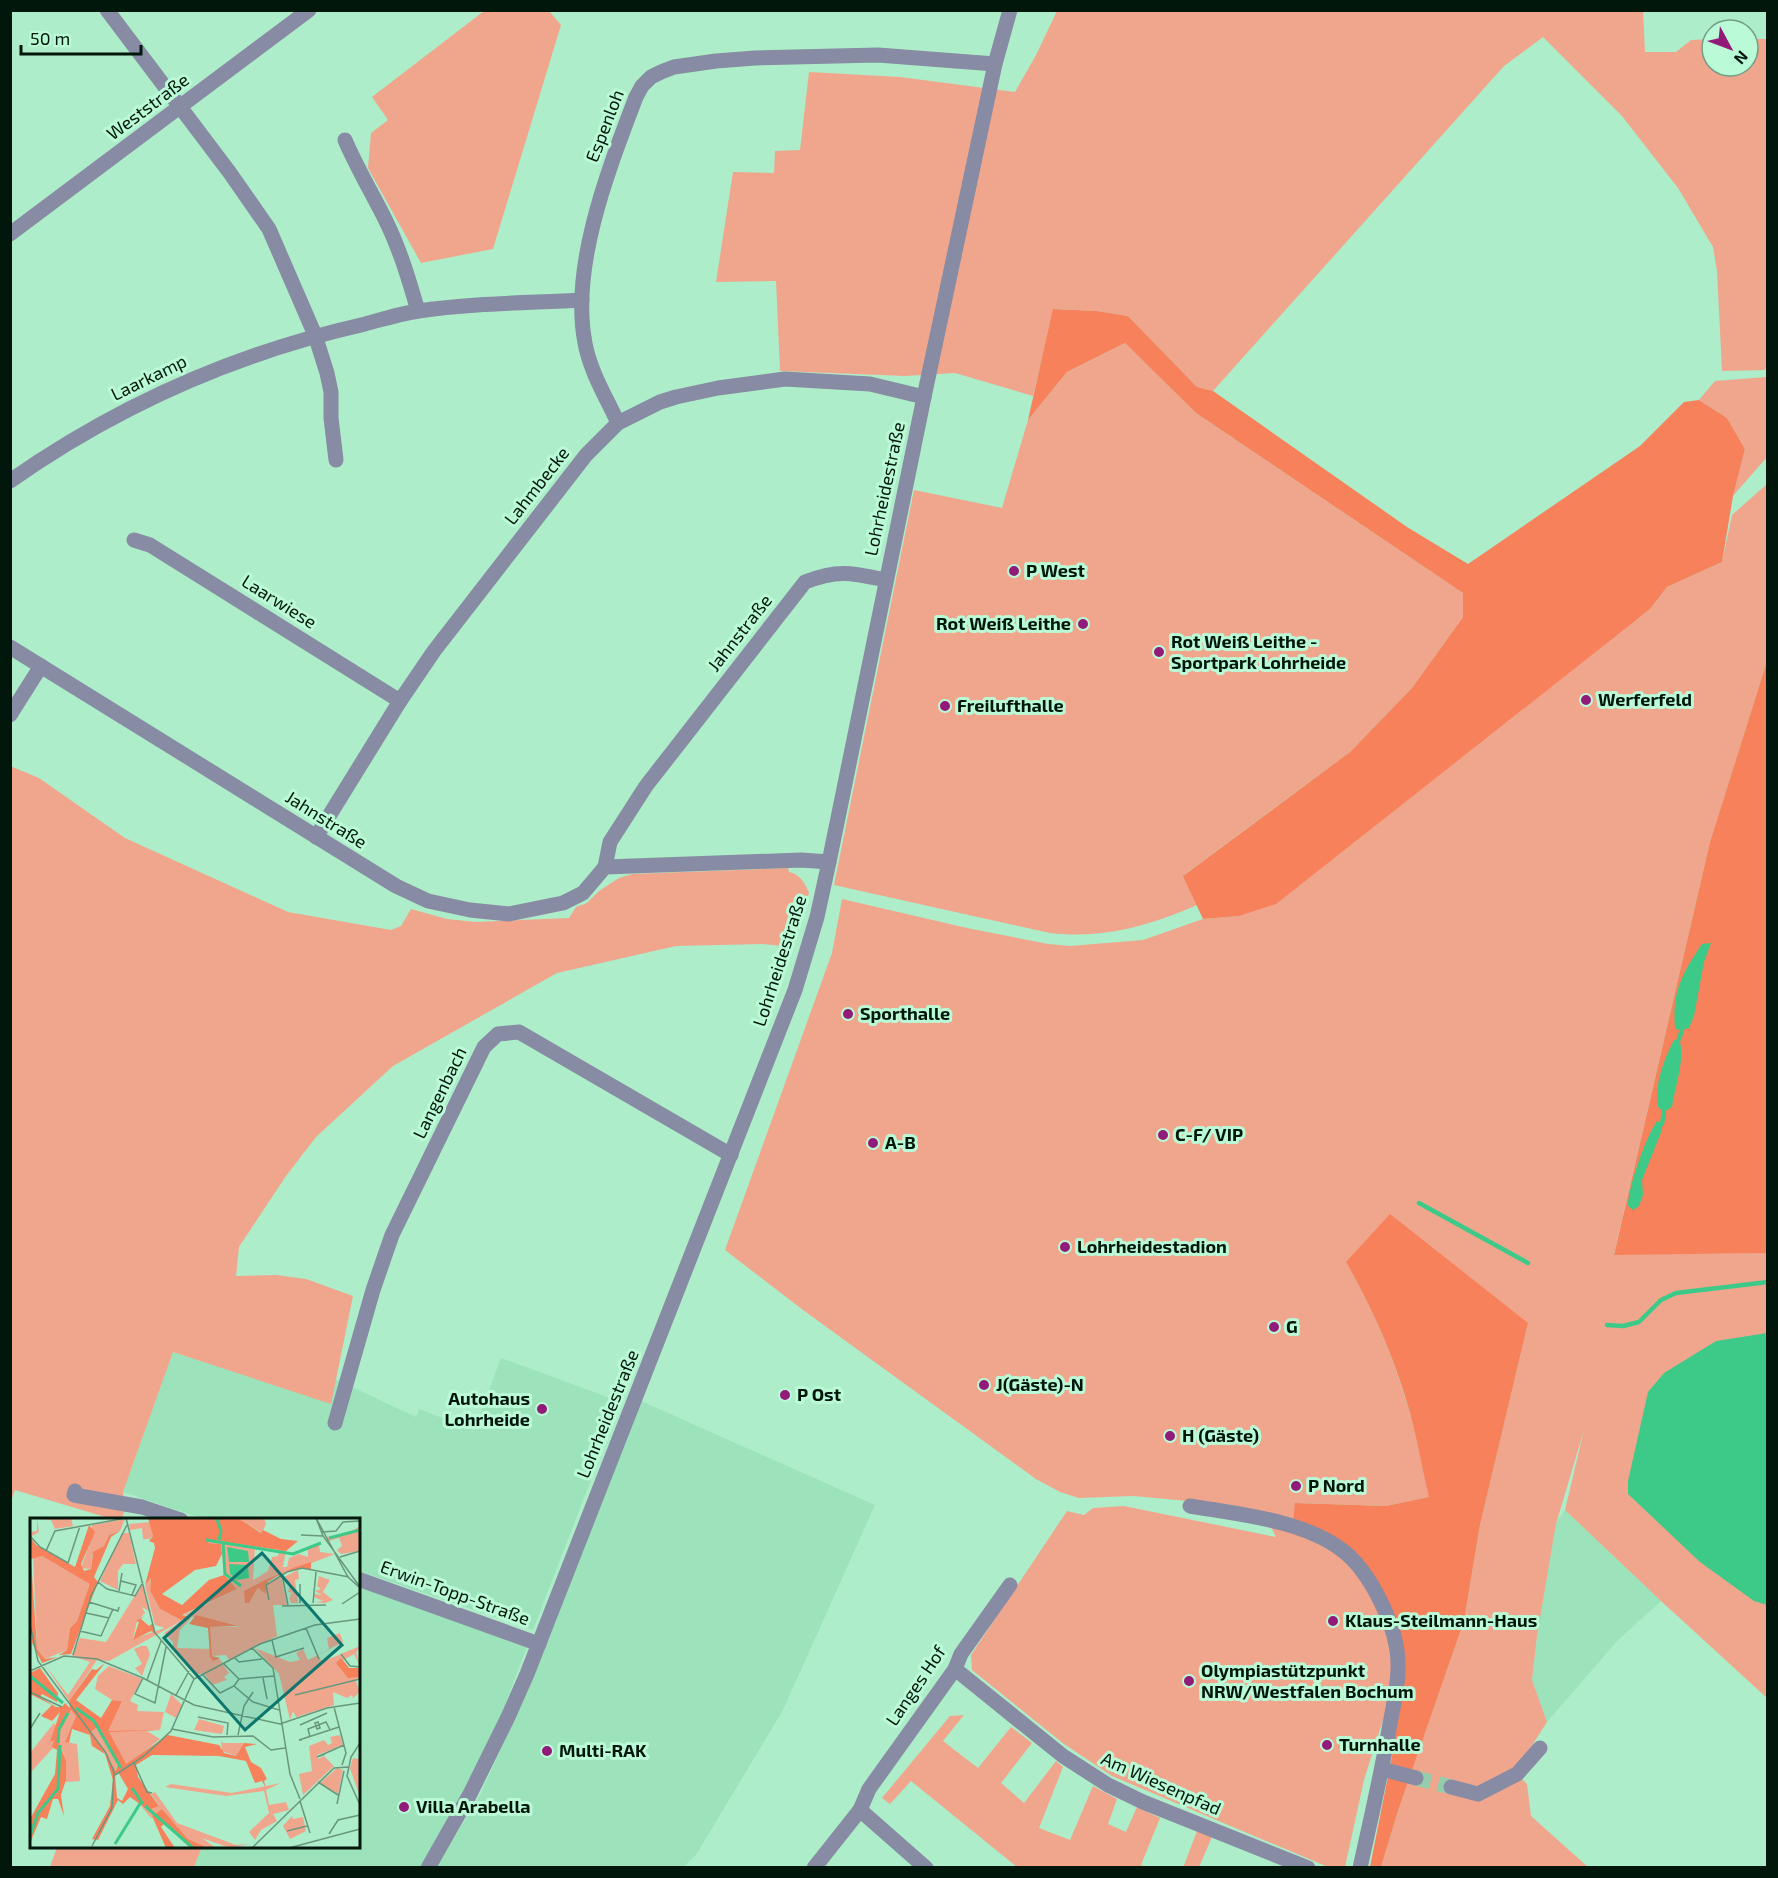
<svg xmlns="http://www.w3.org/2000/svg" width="1778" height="1878" viewBox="0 0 1778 1878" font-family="'Exo 2',sans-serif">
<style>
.built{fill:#9ce2ba}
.green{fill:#f0a68d}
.forest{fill:#f6815b}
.water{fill:#3dca89}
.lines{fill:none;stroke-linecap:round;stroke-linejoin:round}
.stream{stroke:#3dca89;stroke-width:4.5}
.minor-tunnel{stroke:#94cdac;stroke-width:15;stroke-dasharray:15 8;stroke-linecap:butt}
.minor{stroke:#878ba3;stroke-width:15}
.tertiary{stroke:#878ba3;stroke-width:15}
.poi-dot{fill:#921a78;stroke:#bbfad6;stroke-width:2}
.labels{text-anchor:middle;stroke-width:6;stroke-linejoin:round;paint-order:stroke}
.street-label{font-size:18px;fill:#01170b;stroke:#bbfad6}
.poi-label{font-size:18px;font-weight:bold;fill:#01170b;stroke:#bbfad6;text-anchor:start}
.inset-river{fill:none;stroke:#3dca89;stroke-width:3}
.inset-road{fill:none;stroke:#69977d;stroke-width:1.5}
.view{fill:#0f766e;fill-opacity:0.15;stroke:#0f766e;stroke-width:3}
.inset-edge{fill:none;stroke:#01170b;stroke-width:3}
</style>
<rect width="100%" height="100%" fill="#aeedc9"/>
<g class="built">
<path d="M173,1352L331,1403L335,1379L416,1417L419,1409L474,1430L501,1358L621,1402L533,1630L359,1571L358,1520L204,1519L123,1492Z"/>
<path d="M641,1401L875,1505L783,1710L696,1855L683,1867L436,1868L479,1797L515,1719L546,1646Z"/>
<path d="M1565,1510L1661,1601L1618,1640L1547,1722L1532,1680L1537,1636L1556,1523Z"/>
<path d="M359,1587L527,1647L501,1715L478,1763L441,1832L420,1867L194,1868L202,1847L358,1846Z"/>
</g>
<g class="green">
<path d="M484,11H549L561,25L493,249L421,263L368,168L371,133L388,120L372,97Z"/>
<path d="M1057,11H1643L1645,52H1676L1691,40L1712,39V66H1748V39H1767L1768,360L1765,370L1722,371L1717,271L1713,247L1678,188L1622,116L1543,37L1504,66L1213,391L1197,387L1128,316L1097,311L1054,309L1033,396L955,373L905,376L780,371L776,281L716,282L733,172L774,173L775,151L800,150L809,72L900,77L1015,92L1036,55Z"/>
<path d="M1125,343L1196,413L1463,593V617L1412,688L1350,752L1184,875L1197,905C1149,926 1103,939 1050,933L834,885L914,490L1002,508L1028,420L1067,372Z"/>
<path d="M1767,377V457L1733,496L1745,449L1727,418L1699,400L1715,381Z"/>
<path d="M1767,484V661L1710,842L1614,1254L1767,1253V1698L1661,1601L1565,1510L1584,1430L1556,1524L1537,1636L1532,1680L1547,1722L1515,1772L1527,1784L1531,1816L1588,1867H1381L1398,1811L1464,1621L1480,1525L1528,1323L1346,1262C1370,1304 1390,1348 1404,1394C1415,1427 1421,1463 1430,1497L1386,1506L1296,1503L1293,1523L1232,1505L1133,1496L1079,1498L1060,1492L1036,1479L803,1310L725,1250L832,953L842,899L967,928L1048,944L1070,946L1143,940L1203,919L1239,916L1650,609L1667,587L1722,562L1732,515Z"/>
<path d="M10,766L39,778L125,838L288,912L391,930L401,926L411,909L447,919L476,922L569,918L576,907L587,903L599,891L619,878L632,874L788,868L789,872C800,874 805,883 809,893L793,947L762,944L676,946L557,973L393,1066L316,1137L286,1176L239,1247L236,1276L276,1275L306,1279L353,1296L331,1404L173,1352L123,1492L125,1509L122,1519H112L15,1490L11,1501Z"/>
<path d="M1124,1506L1276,1537L1269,1523L1313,1537L1353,1567L1386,1621L1391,1642L1392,1691L1364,1780L1345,1867H1328L1112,1776L1064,1744L972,1670L971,1655L1067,1511L1084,1515L1093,1508Z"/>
<path d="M964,1715L943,1741L978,1768L1011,1727L1032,1743L1001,1783L1024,1803L1056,1761L1063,1767L1039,1828L1070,1840L1093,1786L1117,1799L1108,1824L1126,1832L1137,1807L1160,1818L1141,1865L1146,1867H1017L911,1781L890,1804L882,1798L950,1716Z"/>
<path d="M1197,1831L1212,1837L1199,1867L1183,1868Z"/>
<path d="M57,1847V1846L202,1847L194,1867H50Z"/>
</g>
<g class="forest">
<path d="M1053,309L1097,311L1128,316L1197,387L1213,391L1407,527L1468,564L1640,446L1684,402L1699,400L1727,418L1745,449L1733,496L1722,562L1667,587L1650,609L1276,904L1239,916L1203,919L1183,876L1350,752L1412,688L1463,617V593L1196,413L1125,343L1067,372L1028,420Z"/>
<path d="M1767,661V1253L1614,1255L1710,842Z"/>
<path d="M1390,1214L1528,1323L1480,1525L1464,1621L1398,1811L1381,1867H1370L1394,1746L1401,1662L1370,1577L1293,1523L1295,1503L1386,1506L1429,1497C1421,1463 1415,1427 1404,1393C1390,1348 1370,1304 1346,1262Z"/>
</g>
<g class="water">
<path d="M1711,943L1704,962L1694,1016L1689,1028L1682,1030L1675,1029C1672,991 1682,974 1702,944Z"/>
<path d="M1679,1039C1686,1057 1675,1087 1672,1107L1664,1112L1658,1107C1655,1082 1663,1062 1674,1040Z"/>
<path d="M1657,1121L1662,1124V1130L1642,1180L1643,1195L1639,1206L1633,1210L1628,1206C1628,1187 1646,1137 1657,1121Z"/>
<path d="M1767,1333H1768L1767,1605L1754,1601L1700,1562L1628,1494V1481L1648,1392L1664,1373L1716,1341Z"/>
</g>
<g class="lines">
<g class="stream">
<path d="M1679,1039L1682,1030"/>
<path d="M1662,1124L1664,1112"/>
<path d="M1419,1203L1528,1263"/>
<path d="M1607,1325L1623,1326L1639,1322L1661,1300L1676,1293L1768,1282"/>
</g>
<path class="minor-tunnel" d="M1416,1778L1451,1787"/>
<g class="minor">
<path d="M107,10L230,173L269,229L315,335L327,373L331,392V418L336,460"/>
<path d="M345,140C357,168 372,193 385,219C400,249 409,280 418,311"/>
<path d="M618,423C606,397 590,371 585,343C570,266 609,168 636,97L642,86L651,77L661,72L674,67L716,61L755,58L878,55L995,64"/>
<path d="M10,481C117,406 234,354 361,325C380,320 399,314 418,311C472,303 528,303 582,300"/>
<path d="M134,540L150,545L400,701"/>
<path d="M10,647L396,886L428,901L470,910L509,914L563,903L583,893L605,867L801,860L829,862"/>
<path d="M10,715L41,666"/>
<path d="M316,837L400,701L434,651L586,455L618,423L660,402L676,397L718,388L785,379L870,384L924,397"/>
<path d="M605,867L610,842L646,786L805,582C839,569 852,573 886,580"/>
<path d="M335,1423L373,1290L392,1235L484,1047L498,1034L519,1032L731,1155"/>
<path d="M75,1491L74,1495L142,1507L181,1520"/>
<path d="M1190,1506C1237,1514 1303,1520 1342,1550C1370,1571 1397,1626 1398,1662C1399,1684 1393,1707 1389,1729C1381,1776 1370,1822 1360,1868"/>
<path d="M358,1579L539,1644"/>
<path d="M955,1669L1063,1756L1108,1785L1143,1802L1308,1868"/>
<path d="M1382,1769L1416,1778"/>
<path d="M1451,1787L1478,1794L1517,1774L1540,1748"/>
<path d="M860,1810L926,1868"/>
<path d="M814,1868L860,1810L869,1789L955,1669L961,1654L1010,1585"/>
</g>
<g class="tertiary">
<path d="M10,234L309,10"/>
<path d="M428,1868L470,1794L508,1717L527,1674L795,990L817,917L829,862L924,397L995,64L1010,10"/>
</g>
</g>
<g class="poi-dot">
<circle cx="1014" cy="571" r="6"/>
<circle cx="1083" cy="624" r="6"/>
<circle cx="1159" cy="652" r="6"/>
<circle cx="1586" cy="700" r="6"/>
<circle cx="945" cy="706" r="6"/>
<circle cx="848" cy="1014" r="6"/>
<circle cx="1163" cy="1135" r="6"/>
<circle cx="873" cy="1143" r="6"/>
<circle cx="1065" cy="1247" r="6"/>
<circle cx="1274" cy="1327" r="6"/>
<circle cx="984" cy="1385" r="6"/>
<circle cx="785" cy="1395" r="6"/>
<circle cx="542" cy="1409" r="6"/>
<circle cx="1170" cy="1436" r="6"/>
<circle cx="1296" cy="1486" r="6"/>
<circle cx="1333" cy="1621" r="6"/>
<circle cx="1189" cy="1681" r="6"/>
<circle cx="1327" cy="1745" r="6"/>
<circle cx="547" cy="1751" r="6"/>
<circle cx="404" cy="1807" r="6"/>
</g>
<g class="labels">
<g class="street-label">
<text transform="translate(148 107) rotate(-37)" y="6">Weststraße</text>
<text transform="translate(605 126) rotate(-69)" y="6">Espenloh</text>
<text transform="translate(149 378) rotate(-26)" y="6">Laarkamp</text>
<text transform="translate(537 486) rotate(-52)" y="6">Lahmbecke</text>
<text transform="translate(885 489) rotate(-78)" y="6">Lohrheidestraße</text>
<text transform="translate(279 602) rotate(32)" y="6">Laarwiese</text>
<text transform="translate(740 633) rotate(-52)" y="6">Jahnstraße</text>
<text transform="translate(326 820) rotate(32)" y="6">Jahnstraße</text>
<text transform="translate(780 961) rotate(-72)" y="6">Lohrheidestraße</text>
<text transform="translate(440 1093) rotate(-64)" y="6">Langenbach</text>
<text transform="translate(608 1414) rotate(-68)" y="6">Lohrheidestraße</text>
<text transform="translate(455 1593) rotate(20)" y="6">Erwin-Topp-Straße</text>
<text transform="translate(916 1686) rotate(-56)" y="6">Langes Hof</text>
<text transform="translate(1161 1784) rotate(24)" y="6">Am Wiesenpfad</text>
</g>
<g class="poi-label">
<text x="1026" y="577">P West</text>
<text x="1071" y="630" text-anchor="end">Rot Weiß Leithe</text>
<text x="1171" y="648">Rot Weiß Leithe -<tspan x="1171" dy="21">Sportpark Lohrheide</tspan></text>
<text x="1598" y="706">Werferfeld</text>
<text x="957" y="712">Freilufthalle</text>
<text x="860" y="1020">Sporthalle</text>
<text x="1175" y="1141">C-F/ VIP</text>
<text x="885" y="1149">A-B</text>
<text x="1077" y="1253">Lohrheidestadion</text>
<text x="1286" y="1333">G</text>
<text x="996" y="1391">J(Gäste)-N</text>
<text x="797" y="1401">P Ost</text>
<text x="530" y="1405" text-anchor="end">Autohaus<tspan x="530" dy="21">Lohrheide</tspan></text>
<text x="1182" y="1442">H (Gäste)</text>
<text x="1308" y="1492">P Nord</text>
<text x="1345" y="1627">Klaus-Steilmann-Haus</text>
<text x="1201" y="1677">Olympiastützpunkt<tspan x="1201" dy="21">NRW/Westfalen Bochum</tspan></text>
<text x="1339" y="1751">Turnhalle</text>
<text x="559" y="1757">Multi-RAK</text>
<text x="416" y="1813">Villa Arabella</text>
</g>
</g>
<g transform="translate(30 1518)">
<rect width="330" height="330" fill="#aeedc9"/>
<path d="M7,0H41L43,8L25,11L21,2L7,1L9,14L2,18L0,17V14L7,13ZM208,0H234L236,6L232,15ZM95,1L90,13L79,17L74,28L62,37L61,51L51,50L61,22L62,7ZM120,4L123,18L119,21H113L112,10L100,12L99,6ZM330,8V33L311,36L307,32L312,28L309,20L299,23L296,19L317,16ZM92,15H99L106,46H93L88,53V72L70,63ZM177,21L225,28L223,62L238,53L242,39L248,38L250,31L256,33L253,49H257L259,40L269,36L278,39V30L289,27L290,34L305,36L227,66L219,85L228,70L235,76L236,67L251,57L257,87H243L247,118L199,142L196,137L182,138L179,109H210L154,97L207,71L194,57L191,26L177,25ZM3,38H12L61,66L47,103L40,110L37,132L15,141L7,131ZM268,52L269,61L265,62L268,85H261L259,79L262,78L259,77L263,75L258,74L260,68L254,59ZM289,58L300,62L293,74L303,82L295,85L284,84L293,83L284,79V76L292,77L285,73L291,71L287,68ZM121,59L120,73L130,91L151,102L162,99L150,112L147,130L180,131V139L189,140L199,155L194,159L197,162L182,167L174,155L165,157L143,132V124L134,115L153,102L79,143L67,142L39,183L15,147L38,177L60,144L42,138L50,120L76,124L112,66L121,94L112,89L115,95L107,103L103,121L135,110L125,107L115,68ZM310,115L313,124L288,137L292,144L330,128L326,135L330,148L324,136L313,142L319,150H330V160L325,161L330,174L323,180L324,185L322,177L317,180L303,174L304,187L266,199L263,193L260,202L249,156L225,130L260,144L270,142L266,135L273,131L278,142L299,131L297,120ZM111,128H117L120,136L112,158L105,150L112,146L104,131ZM79,148L112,161L100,183L108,187L107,193L134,194L130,212L117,213L130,221L96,247L76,211L92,183L82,182L65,171L68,158ZM141,176L152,187L146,200L135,194ZM41,192L46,198L35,224L47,226L50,263L36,264L34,236L27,220ZM169,201L194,208L192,216L164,212ZM24,205L29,212L23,230L0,255V235ZM68,207L88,244L85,253L61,214ZM310,217L313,227L287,237L288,241L294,238L304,248L273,277L269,256L282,253L279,228L294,222L298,227L302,225L300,219ZM191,223L193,225H214L206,238L192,233ZM323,240L330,241V279L320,250ZM307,250L313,252L308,276L290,265ZM251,265L236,272L239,287L256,284L259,292L243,296L247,303L231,312L225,322L219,314L239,295L234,273L196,278L135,269L141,266L202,275ZM125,274L147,305L206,327L219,326L200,330L172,320L186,330H178L158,321L132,291L121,300L111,288L129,287L121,276ZM262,298L263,301L273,299L276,313L260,321L253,308Z" fill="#f0a68d"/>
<path d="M118,0H208L231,15L233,12L251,21L268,23L256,33L177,21L178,25L191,26L192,36L186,48L165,52L132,76L152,87L179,62L194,57L207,71L152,97L159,99L151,102L130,91L120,73L121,60L115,67L125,30L124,25L119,23L123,18ZM59,7L65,14L51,46L54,53L61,51L63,34L74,28L79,17L90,13L81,19L64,59L68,64L41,136L29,137L37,132L40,110L47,103L60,66L12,38L1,41L7,131L15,141L28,139L12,145L2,125L0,19L6,27L45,49ZM281,44V52L272,50L253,54L238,64L235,76L228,70L219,85H215L214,73L233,63L263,50ZM166,97L208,108L180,109L182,138L190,140L183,143L180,139L178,110L159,106ZM114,98L111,101L119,108L123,105L125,116L121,113L103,122L109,104L106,103ZM311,140L319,150H330V159L318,160L306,145ZM75,145L46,182L71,200L82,182L92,183L78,213L130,212L79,214L96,246L138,217L189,227L194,235L206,238L214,225L227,226L215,229L221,244L231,250L237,261L234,263L236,270L232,263L225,265L216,243L189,238L122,237L106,247L108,259L129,288L118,292L100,279L93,286L88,282L68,322L62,321L80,288L83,262L75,236L62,228L60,217L42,211L39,225L35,224L46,198L41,192L27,220L36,243V262L31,277L34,298L28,281H23L17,301L11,299L0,325V301L25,256L27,232L22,229L24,222L20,224L30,194L22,203L11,198L22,187L0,176V155L10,150L28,175L27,184L12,176L10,179L26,189H32L35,185L40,190L39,183L62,151L66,152ZM68,208L88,244L86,253L61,214ZM88,254L98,271L92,283L87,280L85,257ZM132,291L158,321L178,330H160L135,305L131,309L145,330H136L122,298Z" fill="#f6815b" fill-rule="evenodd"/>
<path d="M197,29L218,33L219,44H199ZM199,46L218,47L219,60L207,62L200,56Z" fill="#3dca89"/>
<path class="inset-river" d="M187,1L191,13L189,22M299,20L330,12M176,22L263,36L291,25M193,24L195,56L211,68M0,158L33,185M46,190L64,203L91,250M28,225L29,211L38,195M102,270L113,286M115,288L163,330M0,318L8,295L28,271L30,227M85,326L111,284"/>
<path class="inset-road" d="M286,0L293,18L330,69M286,0L318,59L330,70M292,14L306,13L313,4L330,3M271,17L293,18M0,18L10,29L38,45L50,8M16,33L25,13L96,0M310,39L330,33M252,56L258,87M91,63L106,67L102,77M68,64L77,71L105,78L113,64M270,66V85M89,73L92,55M239,82L236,67L257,54L272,50L319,59M59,84L88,93L89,89M283,85L286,54M312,86L330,74M252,88L296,87M56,95L79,100M0,106L8,143L76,235L84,254L82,290L62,328M276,110L289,141M50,113L71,118L83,91M242,122L246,139L274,130M222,130L243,150L260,256L270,281M311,136L320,148L330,149M43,137L61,78L97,7M205,140L209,144L232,141M194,146L209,161L244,158M0,153L34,138L67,141L113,160L164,187L250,206L297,190L330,185M173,157L190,175L204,168L209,161M113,160L105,176L125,185L136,129M233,160L237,181M164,161L230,126L285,107L330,101M117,162L131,123M204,168L223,184L249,192M0,174L32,189M269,176L265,177L330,161M146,177L159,153M304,189L316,235L312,247M168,199L198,205L197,217M288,204L290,210L287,211L285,205ZM270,207L297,195M0,211L10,195M142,211L183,219L223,218L241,232L255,230M208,217L214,188L223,174M280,219L278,211L296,204L300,212M272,222H269L309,209M330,225L321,239L317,258L330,287M295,236L287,239L314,227M104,245L117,274L122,275M85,257L114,238L141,213L164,161L125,115L96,0M288,264L308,277M270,283L280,315M307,286L314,253M257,313L277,308M299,316L308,302L330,297M222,330L304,250L318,249M259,330L330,311"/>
<path class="view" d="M232,35L312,127L215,212L134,120Z"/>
<rect width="330" height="330" class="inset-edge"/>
</g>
<rect width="1778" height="1878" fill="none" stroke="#01170b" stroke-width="24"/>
<g transform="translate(1730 48) rotate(131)"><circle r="28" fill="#bbfad6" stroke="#719f85" stroke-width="1.5"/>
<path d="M0-4.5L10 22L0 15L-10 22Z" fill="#921a78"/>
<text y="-9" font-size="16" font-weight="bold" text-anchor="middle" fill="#01170b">N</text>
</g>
<path d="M21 45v9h120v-9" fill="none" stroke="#01170b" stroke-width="3"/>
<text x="30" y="45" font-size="18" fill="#01170b" stroke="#bbfad6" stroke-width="4.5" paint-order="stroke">50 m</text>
</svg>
